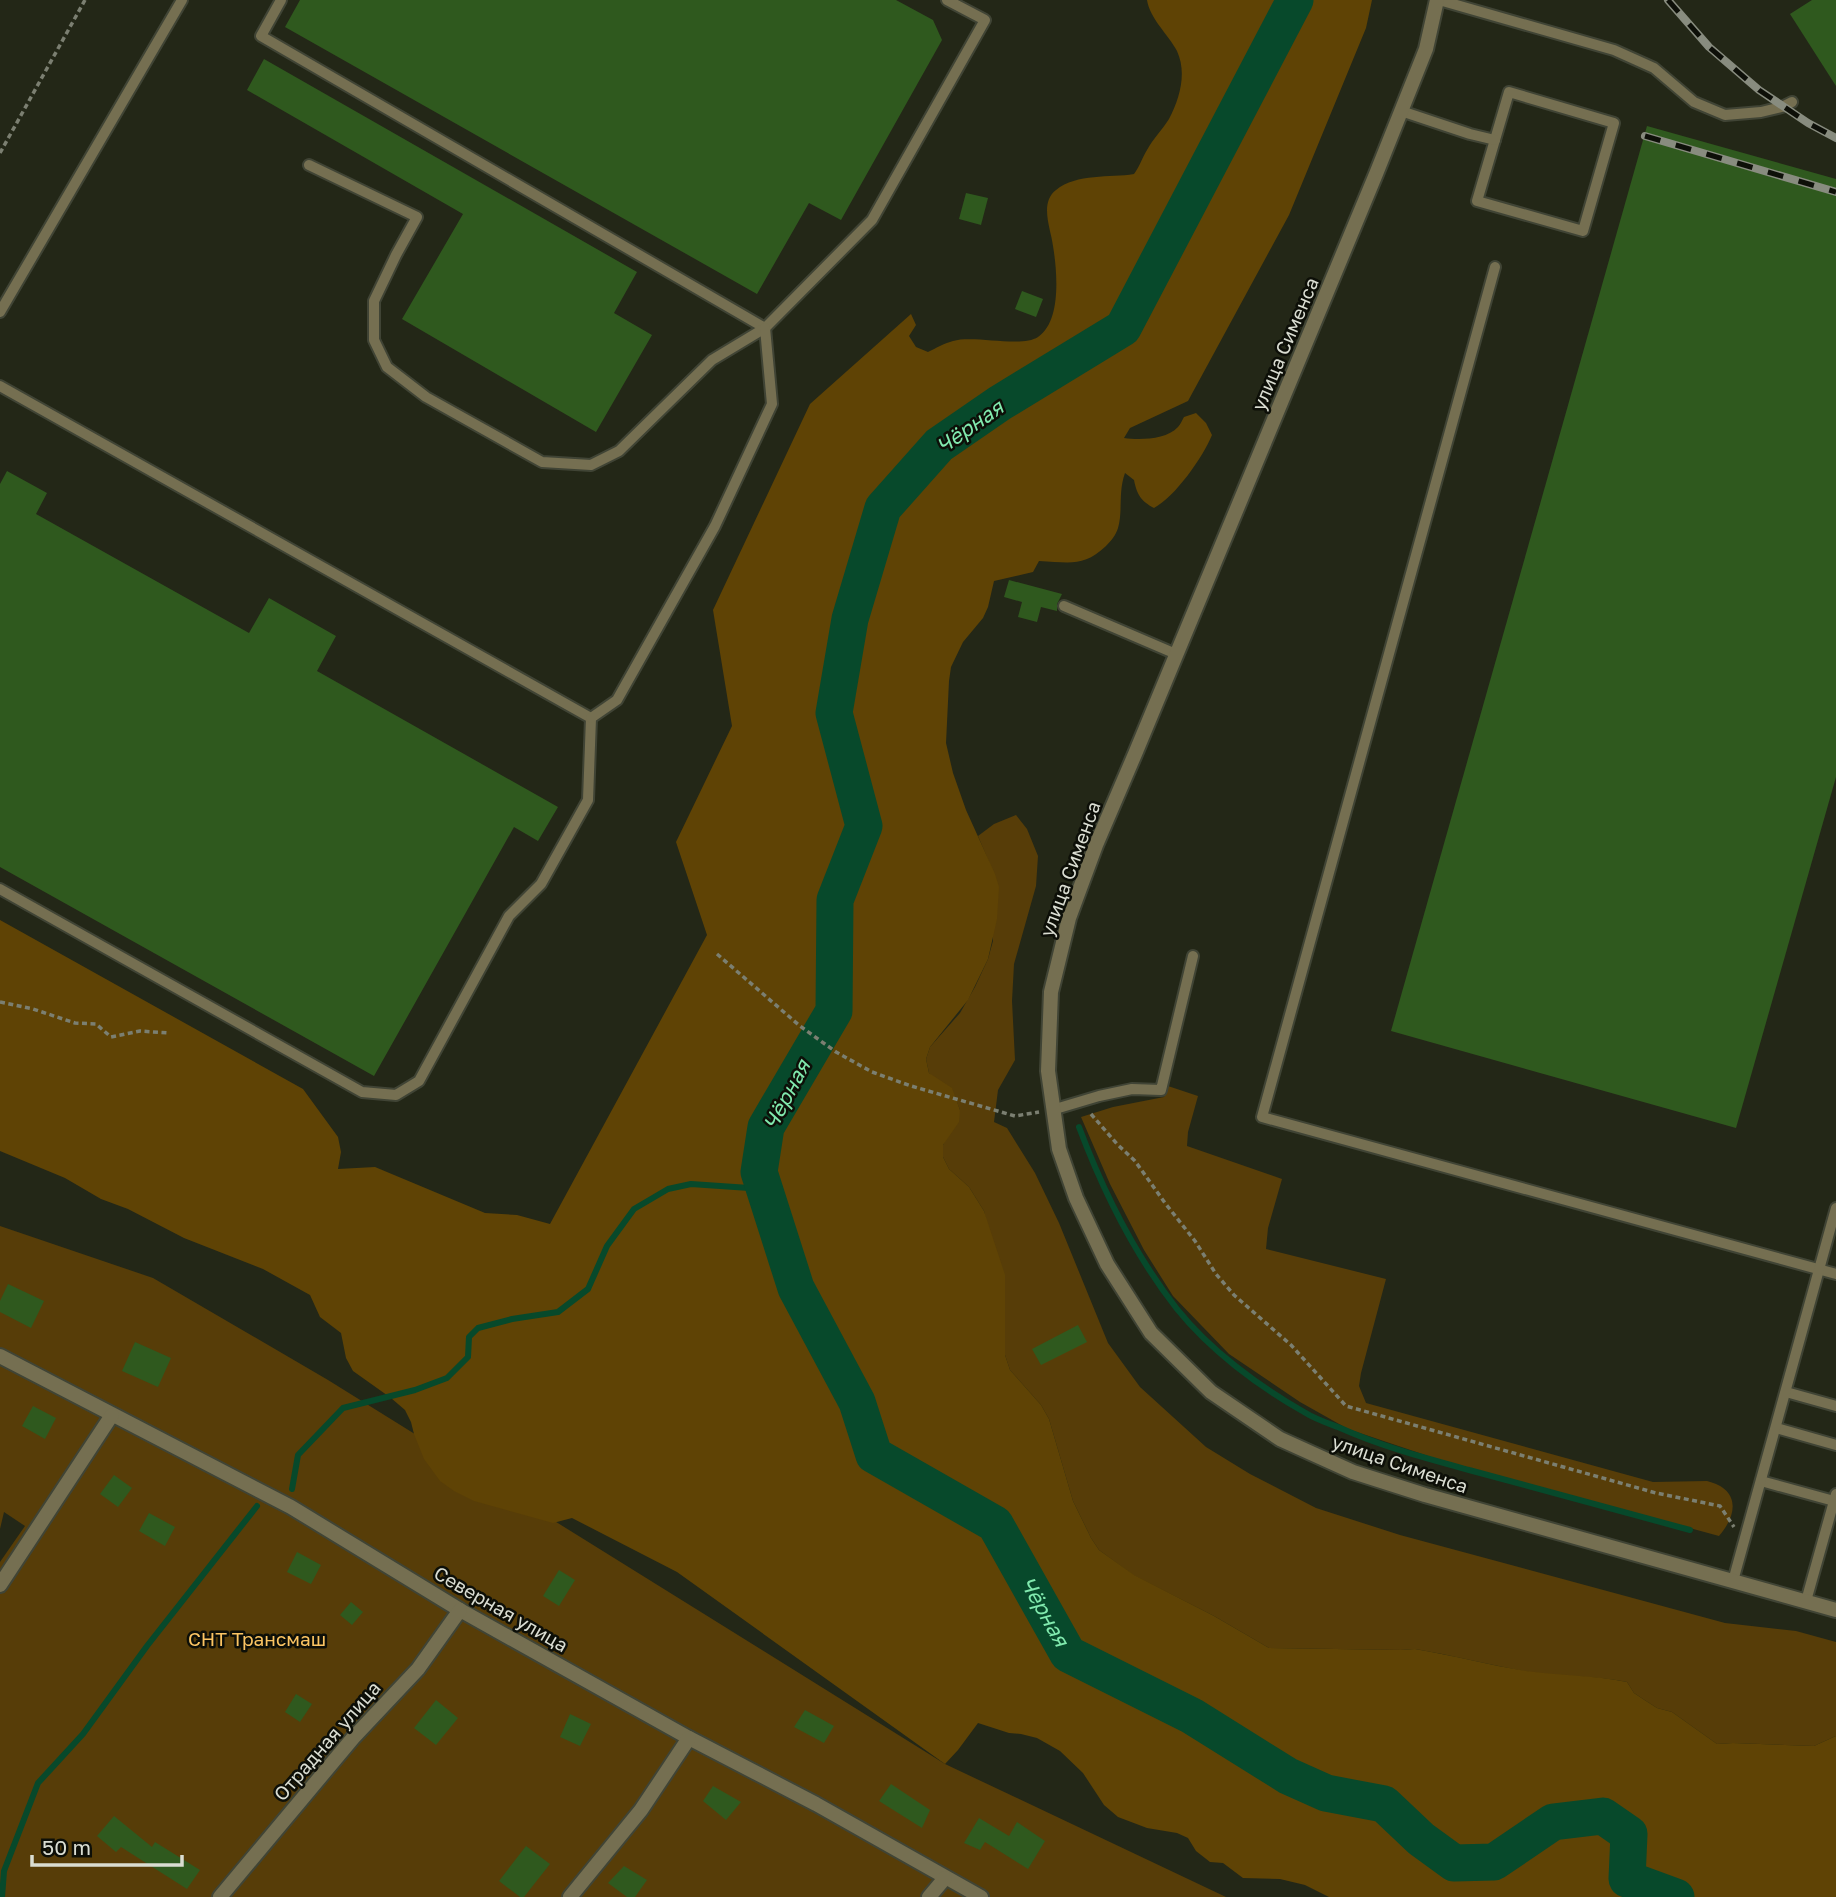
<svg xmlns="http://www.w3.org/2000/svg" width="1836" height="1897" viewBox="0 0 1836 1897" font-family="'Golos Text',sans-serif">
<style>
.green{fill:#573d08}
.forest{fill:#5f4305}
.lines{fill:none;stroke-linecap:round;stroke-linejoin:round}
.stream{stroke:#07492b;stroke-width:6}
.river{stroke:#07492b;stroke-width:37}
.building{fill:#2f591e}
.lane-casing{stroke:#404435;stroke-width:14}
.street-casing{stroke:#404435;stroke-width:18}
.path{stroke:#7b7f71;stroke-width:3.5;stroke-dasharray:5 3.5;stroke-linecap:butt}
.lane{stroke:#756f51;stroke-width:10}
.street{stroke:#756f51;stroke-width:14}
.rail-casing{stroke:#888c7f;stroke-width:8}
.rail{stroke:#0d0f08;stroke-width:5;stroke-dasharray:16;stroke-linecap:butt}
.labels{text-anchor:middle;stroke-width:5;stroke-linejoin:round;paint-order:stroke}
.street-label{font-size:19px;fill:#daddd2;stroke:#0d0f08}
.park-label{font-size:19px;fill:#fcc563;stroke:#0d0f08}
.water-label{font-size:21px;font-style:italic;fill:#81eaae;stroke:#0d0f08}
</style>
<rect width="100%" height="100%" fill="#232717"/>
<g class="green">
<path d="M1016,815L1027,829L1038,856L1036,886L1014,964L1012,1001L1015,1060L998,1090L994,1122L1007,1128L1035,1173L1059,1223L1108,1343L1140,1387L1206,1447L1250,1474L1316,1508L1400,1535L1725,1623L1796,1631L1836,1642V1736L1814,1746L1733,1743L1717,1744L1672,1712L1657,1708L1646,1701L1634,1693L1627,1682C1593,1675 1558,1677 1523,1671C1487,1664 1451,1655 1415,1649L1401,1650L1269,1648L1214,1616L1133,1575L1099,1550L1091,1538L1073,1501L1049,1419L1041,1405L1010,1370L1005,1355L1004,1303L984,1211L969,1187L949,1169L943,1157V1145L960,1110L956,1100L929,1073L926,1059L930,1047L960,1013L975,987L988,959L993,941L989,862L978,836L994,824Z"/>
<path d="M1168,1086L1198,1096L1188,1132L1187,1146L1282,1179L1268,1228L1266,1249L1386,1279L1361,1373L1359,1386L1366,1403L1653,1482L1707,1481C1740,1489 1738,1514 1719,1536L1437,1459L1348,1429L1300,1402L1229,1354L1173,1296L1144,1250L1110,1184L1081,1117L1113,1107L1164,1097Z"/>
<path d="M0,1226L153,1278L328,1380L945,1764L1226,1897H0V1562L25,1526L4,1512L0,1529Z"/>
</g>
<path class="forest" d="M1147,0H1372L1366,28L1289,215L1188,401L1130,428L1124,438C1139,440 1166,440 1178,427C1181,424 1182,420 1184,417L1196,413L1206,423L1212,435C1203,457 1175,497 1154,508C1141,501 1137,495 1134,480L1125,473C1118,492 1123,511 1118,528C1116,535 1111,541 1106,546C1083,568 1068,562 1039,561L1033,572L994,581L988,607L983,618L963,642L951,667L949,681L946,743L953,773L966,810L995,874L999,887L997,919L988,959L968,1000L930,1047L926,1059L929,1073L952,1088L960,1110L959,1122L943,1145V1157L949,1169L969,1187L984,1211L1005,1275V1355L1010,1370L1041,1405L1049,1419L1073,1501L1091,1538L1099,1550L1134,1575L1214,1616L1269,1648L1401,1650L1415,1649C1452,1655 1489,1665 1526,1671C1560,1676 1594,1675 1627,1682L1634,1693L1646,1701L1657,1708L1672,1712L1717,1744L1733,1743L1814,1746L1836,1736V1897H1329L1305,1885L1280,1879L1243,1878L1223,1863L1210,1862L1196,1851L1188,1838L1177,1833L1147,1828L1118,1817L1104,1805L1083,1773L1060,1751L1037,1738L1021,1734L1009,1733L978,1723L958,1750L945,1764L677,1572L572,1518L553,1523L474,1501L454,1491L440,1481L424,1459L414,1434L411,1422L405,1410L391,1398L353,1371L346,1358L341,1333L320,1317L310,1295L263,1269L184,1238L128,1209L101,1199L65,1178L0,1151V920L303,1089L338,1137L341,1152L338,1169L375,1167L485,1213L517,1215L550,1224L707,935L676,842L732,726L713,610L810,404L911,314L916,325L909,336L916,347L928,352C936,348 945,343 953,341C975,335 1021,348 1038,337C1062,321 1057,270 1053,246C1051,229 1039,203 1056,190C1077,173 1110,178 1134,174C1140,166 1142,158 1147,150C1153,139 1162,130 1169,119C1180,98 1187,73 1177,51C1168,34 1150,19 1147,0Z"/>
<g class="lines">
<g class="stream">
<path d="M1079,1127C1103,1191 1134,1254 1177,1309C1210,1350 1258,1386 1304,1412C1315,1419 1327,1423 1338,1427C1380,1446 1425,1458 1469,1470C1543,1490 1617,1510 1690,1530"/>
<path d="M292,1489L298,1455L343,1408L415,1390L447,1378L468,1357L469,1337L478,1328L512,1319L558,1312L588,1289L607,1246L634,1209L668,1189L691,1184L764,1189"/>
<path d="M2,1897L4,1871L38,1783L83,1734L147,1646L257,1506"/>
</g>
<path class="river" id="s1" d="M1295,0L1123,328L1000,403L939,445L883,508L850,619L834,713L864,826L835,900L834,1011L766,1127L759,1172L796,1288L857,1402L874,1455L995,1524L1068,1654L1192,1716L1288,1776L1326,1793L1384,1804L1421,1839L1454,1863L1494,1862L1553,1822L1603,1816L1629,1834L1627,1879L1676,1897"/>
</g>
<g class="building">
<path d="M300,0H896L933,20L942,40L841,220L809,203L757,294L285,27Z"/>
<path d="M1812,0H1836V86L1790,14Z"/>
<path d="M264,59L637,272L614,313L652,335L596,432L402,319L463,214L247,90Z"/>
<path d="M1647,126L1836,179V777L1736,1128L1391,1031Z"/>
<path d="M966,193L988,198L981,225L959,219Z"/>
<path d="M1022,291L1043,299L1036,317L1015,309Z"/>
<path d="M7,471L47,493L36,514L249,633L269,598L336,636L317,671L558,807L538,841L514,827L374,1076L0,867V484Z"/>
<path d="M1009,580L1062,594L1057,604V611L1041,607L1037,622L1018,617L1022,602L1004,597Z"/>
<path d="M8,1284L44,1301L31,1328L0,1312V1301Z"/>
<path d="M1078,1325L1087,1342L1041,1365L1032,1349Z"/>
<path d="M135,1342L171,1358L158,1387L122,1371Z"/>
<path d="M33,1406L56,1418L45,1439L22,1426Z"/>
<path d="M114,1475L132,1488L118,1507L100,1494Z"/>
<path d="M149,1513L175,1527L165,1546L139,1531Z"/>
<path d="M297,1552L321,1565L311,1584L287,1572Z"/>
<path d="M559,1570L575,1580L559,1606L543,1596Z"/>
<path d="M351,1602L363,1612L352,1625L340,1615Z"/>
<path d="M296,1694L312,1704L300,1722L285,1712Z"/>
<path d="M436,1700L458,1718L436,1745L414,1728Z"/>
<path d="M805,1710L834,1726L824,1743L794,1727Z"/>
<path d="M570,1714L591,1724L580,1746L560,1737Z"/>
<path d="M891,1784L930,1810L922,1828L879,1801Z"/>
<path d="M713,1786L741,1802L726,1820L703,1801Z"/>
<path d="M114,1816L152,1847L155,1842L200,1870L187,1889L121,1847L116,1852L97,1836Z"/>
<path d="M979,1818L1009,1836L1017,1822L1045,1841L1028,1869L985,1842L980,1850L964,1843Z"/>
<path d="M526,1846L550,1864L524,1897H520L499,1881Z"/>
<path d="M624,1866L647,1880L635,1897H627L608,1883Z"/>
</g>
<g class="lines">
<g class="lane-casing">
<g id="lane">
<path d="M281,0L261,36L765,328"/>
<path d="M1439,0L1614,50L1654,68L1694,102L1725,115L1761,112L1782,107L1792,102"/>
<path d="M1509,92L1614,123L1583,231L1477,201Z"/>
<path d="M1401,111L1470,134L1495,140"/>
<path d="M309,165L417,217L396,255L374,301V340L387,367L426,397L542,462L591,465L619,451L712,360L765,328L872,220L985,20L947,0"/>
<path d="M1495,267L1262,1117L1836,1274"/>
<path d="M0,312L182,0"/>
<path d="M0,386L591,718L588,800L541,884L509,916L419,1081L396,1095L362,1092L0,889"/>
<path d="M1064,606L1176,654"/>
<path d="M591,718L617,700L715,526L772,404L765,328"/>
<path d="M1052,1110L1099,1096L1132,1089L1161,1090L1193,956"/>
<path d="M1786,1392L1836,1406"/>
<path d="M1776,1428L1836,1445"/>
<path d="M1761,1481L1834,1501"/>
<path d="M1733,1581L1836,1208"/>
<path d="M1806,1601L1836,1494"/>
</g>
</g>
<g class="street-casing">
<g id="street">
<path d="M1437,0L1426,49L1376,174L1135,754L1096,845L1069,918L1051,992L1048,1071L1059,1149L1076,1198L1107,1264L1151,1333L1211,1392L1280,1439L1353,1472L1425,1495L1836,1610"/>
<path d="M0,1356L291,1507L460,1610L689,1738L816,1804L981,1897"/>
<path d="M0,1585L112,1415"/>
<path d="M220,1897L353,1738L418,1669L460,1610"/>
<path d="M570,1897L641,1810L689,1738"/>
<path d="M929,1897L945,1878"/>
</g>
</g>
<g class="path">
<path d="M0,153L85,0"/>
<path d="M717,954L800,1026L836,1052L872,1072L911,1086L1015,1116L1039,1112"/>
<path d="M0,1002L33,1009L75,1023L96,1024L111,1037L140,1031L169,1033"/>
<path d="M1091,1114L1117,1144L1135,1161L1165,1203L1195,1241L1216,1274L1234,1295L1291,1345L1346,1406L1656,1493L1720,1506L1734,1527"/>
</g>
<use href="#lane" class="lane"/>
<use href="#street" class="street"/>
<g class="rail-casing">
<g id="rail">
<path d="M1668,0L1709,47L1759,90L1808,123L1836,138"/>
<path d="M1645,136L1836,192"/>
</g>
</g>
<use href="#rail" class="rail"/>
</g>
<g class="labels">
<g class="street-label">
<text transform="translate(1285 344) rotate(-67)" y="7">улица Сименса</text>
<text transform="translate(1070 869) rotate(-70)" y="7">улица Сименса</text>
<text transform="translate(1400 1464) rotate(19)" y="7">улица Сименса</text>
<text transform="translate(501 1609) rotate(30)" y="7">Северная улица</text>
<text transform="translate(327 1741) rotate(-49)" y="7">Отрадная улица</text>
</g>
<g class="park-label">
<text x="257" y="1646">СНТ Трансмаш</text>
</g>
<g class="water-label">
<text transform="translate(970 427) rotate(-35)" y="7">Чёрная</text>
<text transform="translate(787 1095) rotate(-62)" y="7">Чёрная</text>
<text dy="7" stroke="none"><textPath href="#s1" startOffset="1918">Чёрная</textPath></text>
</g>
</g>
<path d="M32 1855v10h150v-10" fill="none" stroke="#daddd2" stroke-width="3.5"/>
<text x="42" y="1855" font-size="21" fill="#daddd2" stroke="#0d0f08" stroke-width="5" paint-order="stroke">50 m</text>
</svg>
